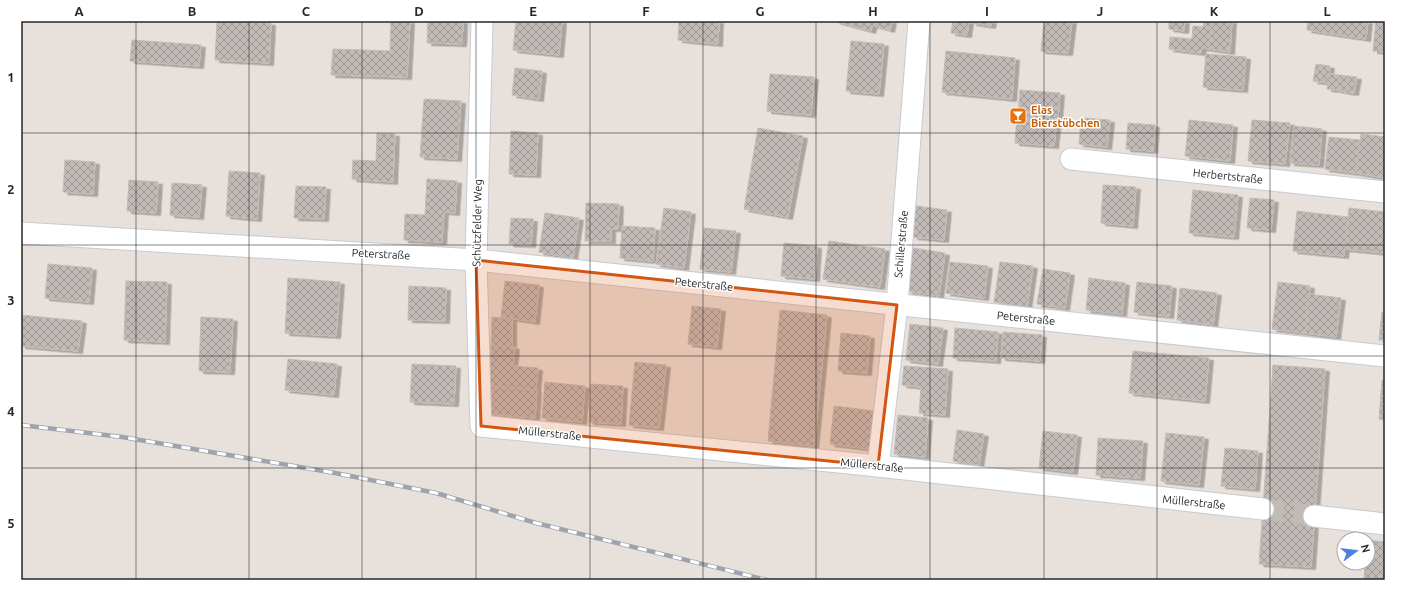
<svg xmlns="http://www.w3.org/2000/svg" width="1406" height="601" viewBox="0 0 1406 601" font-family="Ubuntu,sans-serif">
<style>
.building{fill:url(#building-cross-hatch);stroke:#c3bcb4;filter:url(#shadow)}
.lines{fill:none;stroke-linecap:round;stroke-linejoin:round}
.street-tunnel{stroke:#c1bbb6;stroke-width:21;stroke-dasharray:21 10;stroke-linecap:butt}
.street-casing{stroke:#c6cbd4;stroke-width:23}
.street{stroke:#fff;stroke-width:21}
.rail-casing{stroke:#9ea3b0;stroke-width:4.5}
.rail{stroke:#fff;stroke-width:3;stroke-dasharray:9;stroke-linecap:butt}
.marked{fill:#d5540f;fill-opacity:0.2;stroke:#d5540f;stroke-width:3;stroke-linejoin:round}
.grid{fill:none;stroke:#272727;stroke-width:1;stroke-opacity:0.55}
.labels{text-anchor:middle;stroke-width:3;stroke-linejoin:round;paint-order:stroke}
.food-label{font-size:11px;font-weight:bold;fill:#c56008;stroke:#fff;text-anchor:start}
.street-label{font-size:11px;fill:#272727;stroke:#fff}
.neatline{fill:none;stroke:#272727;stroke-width:1.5}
.grid-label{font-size:13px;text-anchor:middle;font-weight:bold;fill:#272727}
</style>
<defs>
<pattern id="building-cross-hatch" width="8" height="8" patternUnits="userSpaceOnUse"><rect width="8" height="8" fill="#c1bab7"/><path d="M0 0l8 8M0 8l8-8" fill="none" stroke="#9d9795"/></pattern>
<filter id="shadow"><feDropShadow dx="4.5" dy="2.5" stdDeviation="0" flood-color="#0004"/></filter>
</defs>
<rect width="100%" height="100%" fill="#e8e0da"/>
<g class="building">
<path d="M217,21L271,23L269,63L215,60Z"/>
<path d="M391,21H410L407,77L331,75L333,49L390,51Z"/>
<path d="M428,21H463L462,44L427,43Z"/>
<path d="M516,21H562L559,55L513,50Z"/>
<path d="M679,21H719L718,44L678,40Z"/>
<path d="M835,21H892L890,30L873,25L871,31Z"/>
<path d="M953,21H969L967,35L951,33Z"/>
<path d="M972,21H992L991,26L972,23Z"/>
<path d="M1044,21H1072L1068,53L1041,51Z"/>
<path d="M1169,21H1185L1184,31L1169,29Z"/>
<path d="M1204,21H1212L1209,49L1202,48L1201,53L1169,49L1170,37L1192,39L1193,26L1203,27Z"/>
<path d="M1212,21H1232L1230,52L1209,49Z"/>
<path d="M1308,21H1368L1366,39L1307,30Z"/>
<path d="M1376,21H1385V52L1373,51Z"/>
<path d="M132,40L201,45L199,66L130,61Z"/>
<path d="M851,41L884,44L879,94L846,91Z"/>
<path d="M946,51L1015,58L1012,99L942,92Z"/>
<path d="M1206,54L1246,57L1243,90L1203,87Z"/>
<path d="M1316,64L1323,65L1321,82L1313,81Z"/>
<path d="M1323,65L1330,66L1328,83L1321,82Z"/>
<path d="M515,68L542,71L539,99L512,95Z"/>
<path d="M770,74L814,77L811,115L767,111Z"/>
<path d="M1329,74L1339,75L1337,90L1327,89Z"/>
<path d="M1339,75L1348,76L1346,92L1337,90Z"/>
<path d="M1348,76L1357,77L1354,93L1346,92Z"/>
<path d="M1020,90L1060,93L1058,119L1018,116Z"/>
<path d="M424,99L461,101L457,159L420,157Z"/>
<path d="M1017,116L1057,119L1054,146L1015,143Z"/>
<path d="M1081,118L1110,120L1107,147L1079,144Z"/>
<path d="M1189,120L1233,125L1230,161L1185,156Z"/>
<path d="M1252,120L1290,123L1285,164L1248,161Z"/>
<path d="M1128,123L1155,125L1153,151L1126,149Z"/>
<path d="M1294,126L1322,129L1319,165L1290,163Z"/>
<path d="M758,128L803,136L788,217L744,209Z"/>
<path d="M511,131L538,133L536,175L509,174Z"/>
<path d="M377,133L395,134L393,182L352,179L353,160L376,161Z"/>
<path d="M1361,134L1385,137V178L1356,173Z"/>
<path d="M1329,137L1360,140L1356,173L1325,169Z"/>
<path d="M65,160L95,162L93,194L63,192Z"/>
<path d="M229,171L260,173L257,219L226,216Z"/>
<path d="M427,179L457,181L455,213L444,212L442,242L404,240L405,214L425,215Z"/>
<path d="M129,180L158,182L156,213L127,211Z"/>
<path d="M172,183L202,185L199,217L170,215Z"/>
<path d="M1103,185L1136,187L1133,226L1101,223Z"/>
<path d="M296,186L326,187L324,219L294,218Z"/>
<path d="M1193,190L1238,195L1234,237L1189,233Z"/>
<path d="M1250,198L1274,200L1271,230L1247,228Z"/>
<path d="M586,203L619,204L618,229H611V241H585Z"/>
<path d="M916,206L947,210L944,240L913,237Z"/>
<path d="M664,208L691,212L684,268L656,264Z"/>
<path d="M1349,208L1385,212V253L1344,249Z"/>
<path d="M1297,211L1348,217L1344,256L1293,251Z"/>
<path d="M545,213L579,218L573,258L539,252Z"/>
<path d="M511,218L533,219L531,245L509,244Z"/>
<path d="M622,226L655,228L653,261L620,258Z"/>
<path d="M704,228L736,231L731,272L700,269Z"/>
<path d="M829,241L885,249L880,287L823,279Z"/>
<path d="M784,243L817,246L815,279L781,276Z"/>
<path d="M913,248L945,253L939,296L907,291Z"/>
<path d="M950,262L988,266L984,298L946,293Z"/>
<path d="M1000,262L1033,266L1027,307L994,302Z"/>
<path d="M48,264L92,268L89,302L45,298Z"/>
<path d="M1043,269L1070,273L1065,308L1037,304Z"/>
<path d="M288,278L340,282L336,336L285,333Z"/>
<path d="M1089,278L1125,283L1122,314L1086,310Z"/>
<path d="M126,281L167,282L165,342L124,340Z"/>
<path d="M505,281L539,285L535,322L501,317Z"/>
<path d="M1137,282L1172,286L1169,316L1134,312Z"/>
<path d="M1278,282L1310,286L1305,333L1272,329Z"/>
<path d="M409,286L446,288L445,321L408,320Z"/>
<path d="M1180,288L1217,293L1213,325L1177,320Z"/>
<path d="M1309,294L1341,298L1336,337L1305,333Z"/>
<path d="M692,306L721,309L717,347L688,344Z"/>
<path d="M780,310L827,315L814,446L768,441Z"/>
<path d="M1382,312L1385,313V340H1379Z"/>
<path d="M21,315L82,321L78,351L21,346Z"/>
<path d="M201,317L233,319L230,372L199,371Z"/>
<path d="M492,317L512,319V347L491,345Z"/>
<path d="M910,324L943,328L938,364L906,360Z"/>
<path d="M955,328L998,332L996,361L953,358Z"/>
<path d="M1003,332L1042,335L1040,361L1001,358Z"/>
<path d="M841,333L870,336L867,373L838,371Z"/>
<path d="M491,345L515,347L513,366L538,368L536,390L490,386Z"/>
<path d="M1133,351L1209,358L1205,401L1129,393Z"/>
<path d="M288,359L337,364L334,395L285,390Z"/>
<path d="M635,362L666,365L659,428L629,425Z"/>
<path d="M412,364L456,366L454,404L410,402Z"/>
<path d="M1273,365L1325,369L1311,567L1259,564Z"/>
<path d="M904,366L948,369L945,415L919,413L921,387L902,385Z"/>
<path d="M1382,380H1385V420L1379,419Z"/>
<path d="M545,382L585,386L582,422L542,418Z"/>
<path d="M591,384L623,386L621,424L589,422Z"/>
<path d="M490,386L537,390L535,418L489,414Z"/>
<path d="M834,406L875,411L870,449L830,444Z"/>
<path d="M898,415L928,418L925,457L894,454Z"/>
<path d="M957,430L984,434L979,465L953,461Z"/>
<path d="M1043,431L1077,435L1073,472L1039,468Z"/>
<path d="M1166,433L1204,437L1199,485L1161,481Z"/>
<path d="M1098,438L1143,441L1140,478L1096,475Z"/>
<path d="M1225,448L1258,451L1255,489L1221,486Z"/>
<path d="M1368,540L1385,542V580H1364L1365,563H1368Z"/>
</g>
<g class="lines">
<path class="street-tunnel" d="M1263,509L1314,516"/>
<g class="street-casing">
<g id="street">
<path d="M482,21L476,260L481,426L878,466L1263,509"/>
<path d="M1071,159L1385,192"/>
<path d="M21,233L476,260L1385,356"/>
<path d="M878,466L897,305L919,21"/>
<path d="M1314,516L1385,524"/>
</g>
</g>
<use href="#street" class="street"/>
<g class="rail-casing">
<path id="rail" d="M21,425L122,437L335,473L436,493L536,523L767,580"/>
</g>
<use href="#rail" class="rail"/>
</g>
<path class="marked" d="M476,260L897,305L878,466L481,426Z"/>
<path class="grid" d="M136,21V580M249,21V580M362,21V580M476,21V580M590,21V580M703,21V580M816,21V580M930,21V580M1044,21V580M1157,21V580M1270,21V580M21,133H1385M21,245H1385M21,356H1385M21,468H1385"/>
<defs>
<g id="bar-square" transform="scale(0.9)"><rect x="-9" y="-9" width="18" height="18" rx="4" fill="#e8710a" stroke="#fff"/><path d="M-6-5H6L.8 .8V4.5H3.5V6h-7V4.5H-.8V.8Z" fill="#fff"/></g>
</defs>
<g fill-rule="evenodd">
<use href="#bar-square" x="1018" y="116"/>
</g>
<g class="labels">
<g class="food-label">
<text x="1031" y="114">Elas<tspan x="1031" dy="13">Bierstübchen</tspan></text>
</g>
<g class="street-label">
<text transform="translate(1228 176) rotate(6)" y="4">Herbertstraße</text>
<text transform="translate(477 223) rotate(-89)" y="4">Schützfelder Weg</text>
<text transform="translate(901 244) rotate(-85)" y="4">Schillerstraße</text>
<text transform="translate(381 254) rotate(3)" y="4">Peterstraße</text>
<text transform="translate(704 284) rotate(6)" y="4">Peterstraße</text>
<text transform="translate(1026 318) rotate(6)" y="4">Peterstraße</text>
<text transform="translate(550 433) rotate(6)" y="4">Müllerstraße</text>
<text transform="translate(872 465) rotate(6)" y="4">Müllerstraße</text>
<text transform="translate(1194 502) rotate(6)" y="4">Müllerstraße</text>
</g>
</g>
<rect width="1406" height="601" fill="none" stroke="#ffffff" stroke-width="44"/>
<g transform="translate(1356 551) rotate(75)"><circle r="19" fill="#ffffff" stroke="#a9a9a9"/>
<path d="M0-3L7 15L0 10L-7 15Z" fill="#4b80e5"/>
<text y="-6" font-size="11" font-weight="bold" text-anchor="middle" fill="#272727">N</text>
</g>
<rect x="22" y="22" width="1362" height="557" class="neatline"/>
<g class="grid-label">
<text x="79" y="16">A</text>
<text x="192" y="16">B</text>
<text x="306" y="16">C</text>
<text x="419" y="16">D</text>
<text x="533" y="16">E</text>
<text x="646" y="16">F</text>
<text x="760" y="16">G</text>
<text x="873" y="16">H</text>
<text x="987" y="16">I</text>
<text x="1100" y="16">J</text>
<text x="1214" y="16">K</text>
<text x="1327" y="16">L</text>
<text x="11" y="82">1</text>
<text x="11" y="194">2</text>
<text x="11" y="305">3</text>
<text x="11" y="416">4</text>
<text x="11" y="528">5</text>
</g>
</svg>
